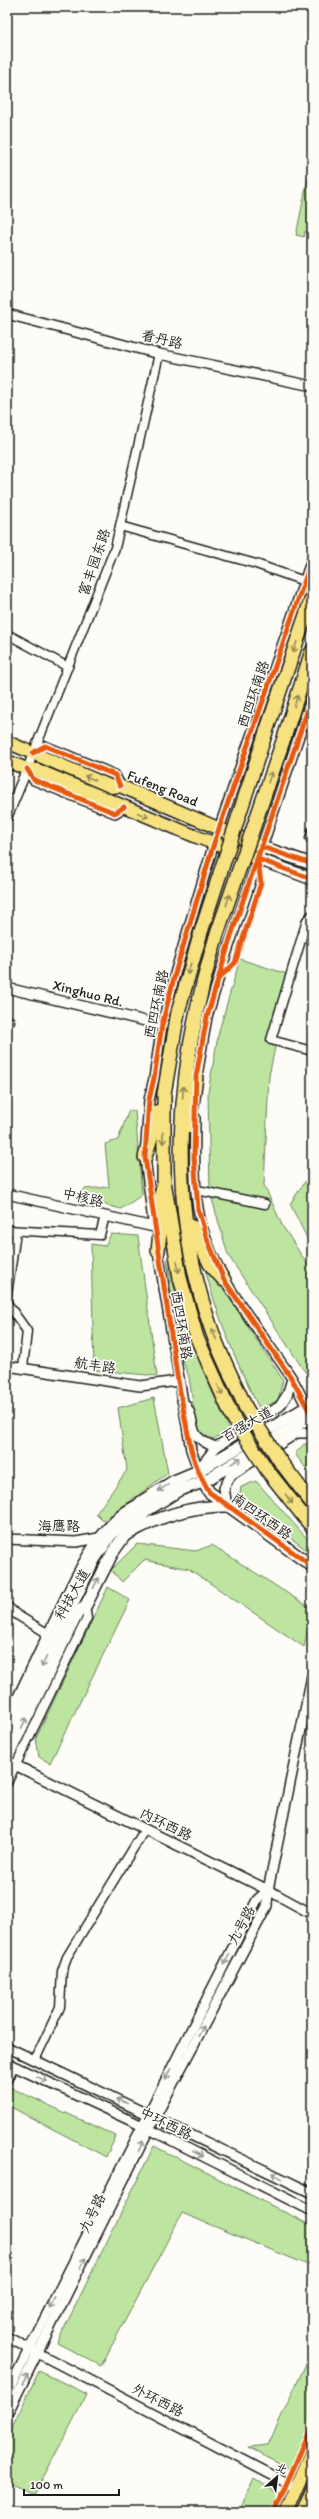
<svg xmlns="http://www.w3.org/2000/svg" width="319" height="2519" viewBox="0 0 319 2519" font-family="Itim,'LXGW WenKai TC',sans-serif">
<style>
.green{fill:#bde5a0;stroke:#6c805e}
.lines{fill:none;stroke-linecap:round;stroke-linejoin:round}
.minor-casing{stroke:#1c1c1c;stroke-width:11}
.tertiary-casing{stroke:#1c1c1c;stroke-width:12}
.secondary-casing{stroke:#1c1c1c;stroke-width:14}
.primary-casing{stroke:#1c1c1c;stroke-width:15}
.trunk-casing{stroke:#1c1c1c;stroke-width:16}
.minor{stroke:#fdfcf7;stroke-width:8}
.tertiary{stroke:#fdfcf7;stroke-width:9}
.secondary{stroke:#fdfcf7;stroke-width:11}
.primary{stroke:#f7e281;stroke-width:12}
.trunk{stroke:#f7e281;stroke-width:13}
.trunk-bridge-casing{stroke:#1c1c1c;stroke-width:16;stroke-linecap:butt}
.trunk-bridge{stroke:#f7e281;stroke-width:13}
.cycleway-casing{stroke:#fdfcf7;stroke-width:8}
.cycleway{stroke:#e8590c;stroke-width:5}
.oneway{stroke:#948954}
.oneway2{stroke:#989794}
.labels{text-anchor:middle;stroke-width:3.5;stroke-linejoin:round;paint-order:stroke}
.street-label{font-size:14px;fill:#1c1c1c;stroke:#fdfcf7}
</style>
<rect width="100%" height="100%" fill="#fdfcf7"/>
<filter id="ink" filterUnits="userSpaceOnUse"><feTurbulence type="fractalNoise" baseFrequency=".025" numOctaves="2"/><feDisplacementMap in="SourceGraphic" scale="8" xChannelSelector="R" yChannelSelector="G"/><feConvolveMatrix kernelMatrix="1 2 1 2 8 2 1 2 1" color-interpolation-filters="sRGB"/></filter>
<g filter="url(#ink)">
<g class="green">
<path d="M312,159V215H308C308,223 312,230 312,238L305,231L304,237L296,235Z"/>
<path d="M240,959L290,975L269,1076L264,1185L282,1225L312,1272V1374L305,1372L228,1255L210,1192L208,1092L219,1031Z"/>
<path d="M129,1110L135,1111L142,1195L121,1209L83,1199L84,1189L109,1187L105,1144L118,1140Z"/>
<path d="M312,1171V1248L290,1204Z"/>
<path d="M111,1234L138,1236L157,1376L94,1370L91,1244L105,1246Z"/>
<path d="M199,1245L209,1267L283,1380L278,1400L260,1410C233,1357 212,1303 199,1245Z"/>
<path d="M167,1259C181,1319 202,1373 229,1428L214,1439L200,1435L197,1430L189,1377L178,1348Z"/>
<path d="M154,1398L168,1473L103,1521L96,1514L127,1470L118,1408Z"/>
<path d="M304,1444L312,1446V1476L295,1454Z"/>
<path d="M256,1481L312,1544V1554L239,1500L241,1487Z"/>
<path d="M137,1544L196,1551L212,1545L312,1609L304,1647L189,1569L144,1560L122,1582L111,1570Z"/>
<path d="M108,1587L130,1600L50,1763L39,1757L36,1738Z"/>
<path d="M7,2086L116,2136L106,2157L7,2105Z"/>
<path d="M154,2146L312,2226V2256L308,2265L182,2213L101,2366L57,2343Z"/>
<path d="M312,2351V2420L291,2469L248,2447L268,2445Z"/>
<path d="M39,2371L87,2394L34,2495L7,2481V2438Z"/>
<path d="M254,2478L283,2497L277,2512H239Z"/>
</g>
<g class="lines">
<g class="minor-casing">
<g id="minor">
<path d="M120,526L256,564L304,581"/>
<path d="M7,634L68,667"/>
<path d="M27,769L115,548L159,354"/>
<path d="M310,838L312,831"/>
<path d="M312,915L307,920L271,1040L312,1051"/>
<path d="M7,1021H10"/>
<path d="M197,1190L265,1204"/>
<path d="M7,1230L100,1235L105,1216"/>
<path d="M7,1295L16,1232"/>
<path d="M7,1303L27,1331L23,1368"/>
<path d="M7,1606L17,1615L52,1636"/>
<path d="M7,1719C21,1689 35,1660 49,1631C68,1592 94,1525 135,1505"/>
<path d="M7,1783L87,1618L85,1607"/>
<path d="M35,2060L60,2007L62,1971L67,1957L145,1829"/>
<path d="M7,2080L14,2066"/>
</g>
</g>
<g class="tertiary-casing">
<g id="tertiary">
<path d="M7,314L159,354L312,386"/>
<path d="M33,753L45,746L115,775L120,786"/>
<path d="M27,769L34,780L115,813L124,807"/>
<path d="M7,817L27,769"/>
<path d="M7,988L162,1025"/>
<path d="M196,1082L207,1017L223,964L312,697"/>
<path d="M195,1117C195,1147 193,1178 198,1208C209,1273 256,1324 291,1377C298,1388 303,1401 310,1412"/>
<path d="M7,1194L154,1227"/>
<path d="M153,1222L145,1157L149,1100L154,1078L162,1025L176,970L214,843L312,559"/>
<path d="M157,1246L191,1450L203,1482"/>
<path d="M7,1366L140,1386L178,1381"/>
<path d="M182,1401C201,1421 181,1435 216,1447L280,1406L287,1395L292,1379"/>
<path d="M198,1470L216,1447"/>
<path d="M227,1506L224,1488L231,1475L297,1433H312"/>
<path d="M7,1539L76,1542L110,1536"/>
<path d="M7,1761L268,1890L312,1914"/>
<path d="M7,2047L312,2193"/>
<path d="M7,2063L149,2129L312,2211"/>
<path d="M7,2337L297,2488"/>
<path d="M7,2393L257,1900L268,1890"/>
<path d="M7,2414L149,2129L267,1906L268,1890L312,1676"/>
</g>
</g>
<g class="secondary-casing">
<g id="secondary">
<path d="M262,847L312,864"/>
<path d="M258,859L312,879"/>
<path d="M203,1482L209,1492L312,1566"/>
<path d="M128,1534C159,1516 192,1506 227,1506"/>
<path d="M7,1737L94,1560L110,1536L141,1502L174,1481L198,1471L307,1407"/>
<path d="M7,1758L78,1612L85,1607L113,1552L135,1521L149,1509L179,1490L203,1482L312,1416"/>
</g>
</g>
<g class="primary-casing">
<g id="primary">
<path d="M7,742L112,787L120,786L262,847"/>
<path d="M7,761L27,769L37,770L197,837L258,859"/>
<path d="M286,2512L312,2452"/>
<path d="M303,2512L312,2490"/>
</g>
</g>
<g class="trunk-casing">
<g id="trunk">
<path d="M266,732L312,597"/>
<path d="M284,738L312,651"/>
<path d="M201,932L178,1012L164,1094V1181L180,1278L197,1338L232,1416"/>
<path d="M216,937C176,1068 165,1199 212,1331C221,1357 235,1383 246,1408"/>
<path d="M189,1126L196,1077"/>
<path d="M145,1157L159,1111"/>
<path d="M192,1227L210,1264L224,1280"/>
<path d="M158,1251L160,1232L158,1209L163,1187"/>
<path d="M280,1461L312,1503"/>
<path d="M267,1470L312,1527"/>
</g>
</g>
<use href="#minor" class="minor"/>
<use href="#tertiary" class="tertiary"/>
<use href="#secondary" class="secondary"/>
<use href="#primary" class="primary"/>
<use href="#trunk" class="trunk"/>
<g class="trunk-bridge-casing">
<g id="trunk-bridge">
<path d="M201,932L266,732"/>
<path d="M216,937L284,738"/>
<path d="M246,1408L280,1461"/>
<path d="M232,1416L267,1470"/>
</g>
</g>
<use href="#trunk-bridge" class="trunk-bridge"/>
<g class="cycleway-casing">
<g id="cycleway">
<path d="M312,559L214,843L176,970L162,1025L154,1078L149,1100L145,1157L178,1381L191,1450L198,1471L209,1492L312,1566"/>
<path d="M312,697L231,936L207,1017L196,1077L194,1157L198,1209L206,1236L224,1280L292,1379L312,1416"/>
<path d="M33,753L45,746L115,775L120,786"/>
<path d="M27,769L34,780L115,813L124,807"/>
<path d="M262,847L312,864"/>
<path d="M258,859L312,879"/>
<path d="M219,978L235,963L251,914L261,883L258,861"/>
<path d="M274,2512L312,2426"/>
</g>
</g>
<use href="#cycleway" class="cycleway"/>
</g>
<defs><path id="oneway-shaft" d="M-6 0H5M1.5-3L5.5 0L1.5 3" fill="none" stroke-width="1.6" stroke-linecap="round" stroke-linejoin="round"/></defs>
<g class="oneway">
<use href="#oneway-shaft" transform="translate(295 647) rotate(109)"/>
<use href="#oneway-shaft" transform="translate(296 701) rotate(-72)"/>
<use href="#oneway-shaft" transform="translate(270 777) rotate(-71)"/>
<use href="#oneway-shaft" transform="translate(90 778) rotate(-157)"/>
<use href="#oneway-shaft" transform="translate(143 815) rotate(22)"/>
<use href="#oneway-shaft" transform="translate(228 900) rotate(-72)"/>
<use href="#oneway-shaft" transform="translate(189 969) rotate(107)"/>
<use href="#oneway-shaft" transform="translate(183 1092) rotate(-87)"/>
<use href="#oneway-shaft" transform="translate(163 1138) rotate(89)"/>
<use href="#oneway-shaft" transform="translate(178 1267) rotate(80)"/>
<use href="#oneway-shaft" transform="translate(214 1334) rotate(-112)"/>
<use href="#oneway-shaft" transform="translate(220 1390) rotate(66)"/>
<use href="#oneway-shaft" transform="translate(289 1499) rotate(53)"/>
</g>
<g class="oneway2">
<use href="#oneway-shaft" transform="translate(236 1461) rotate(-32)"/>
<use href="#oneway-shaft" transform="translate(163 1488) rotate(149)"/>
<use href="#oneway-shaft" transform="translate(96 1583) rotate(-64)"/>
<use href="#oneway-shaft" transform="translate(44 1662) rotate(116)"/>
<use href="#oneway-shaft" transform="translate(24 1723) rotate(-64)"/>
<use href="#oneway-shaft" transform="translate(227 1959) rotate(117)"/>
<use href="#oneway-shaft" transform="translate(201 2031) rotate(-62)"/>
<use href="#oneway-shaft" transform="translate(168 2074) rotate(117)"/>
<use href="#oneway-shaft" transform="translate(42 2079) rotate(25)"/>
<use href="#oneway-shaft" transform="translate(122 2101) rotate(-155)"/>
<use href="#oneway-shaft" transform="translate(141 2146) rotate(-64)"/>
<use href="#oneway-shaft" transform="translate(198 2154) rotate(27)"/>
<use href="#oneway-shaft" transform="translate(277 2176) rotate(-154)"/>
<use href="#oneway-shaft" transform="translate(83 2263) rotate(-64)"/>
<use href="#oneway-shaft" transform="translate(52 2303) rotate(117)"/>
<use href="#oneway-shaft" transform="translate(25 2379) rotate(-63)"/>
</g>
</g>
<g class="labels">
<g class="street-label">
<text transform="translate(162 339) rotate(13)" y="5">看丹路</text>
<text transform="translate(94 562) rotate(-71)" y="5">富丰园东路</text>
<text transform="translate(253 694) rotate(-71)" y="5">西四环南路</text>
<text transform="translate(163 788) rotate(22)" y="5">Fufeng Road</text>
<text transform="translate(88 993) rotate(14)" y="5">Xinghuo Rd.</text>
<text transform="translate(156 1004) rotate(-78)" y="5">西四环南路</text>
<text transform="translate(83 1197) rotate(13)" y="5">中核路</text>
<text transform="translate(182 1325) rotate(81)" y="5">西四环南路</text>
<text transform="translate(95 1365) rotate(9)" y="5">航丰路</text>
<text transform="translate(247 1424) rotate(-30)" y="5">百强大道</text>
<text transform="translate(262 1516) rotate(35)" y="5">南四环西路</text>
<text x="59" y="1531">海鹰路</text>
<text transform="translate(72 1594) rotate(-60)" y="5">科技大道</text>
<text transform="translate(166 1824) rotate(26)" y="5">内环西路</text>
<text transform="translate(241 1925) rotate(-62)" y="5">九号路</text>
<text transform="translate(166 2123) rotate(26)" y="5">中环西路</text>
<text transform="translate(92 2213) rotate(-64)" y="5">九号路</text>
<text transform="translate(158 2400) rotate(27)" y="5">外环西路</text>
</g>
</g>
<rect width="319" height="2519" fill="none" stroke="#fdfcf7" stroke-width="24"/>
<rect x="12" y="12" width="295" height="2495" fill="none" stroke="#1c1c1c" stroke-width="1.5" filter="url(#ink)"/>
<g transform="translate(277 2477) rotate(28)" stroke="#fdfcf7" stroke-width="3" paint-order="stroke">
<path d="M0-3L7 15L0 10L-7 15Z" fill="#1c1c1c"/>
<text y="-6" font-size="11" font-weight="bold" text-anchor="middle" fill="#1c1c1c">北</text>
</g>
<path d="M24 2489v6h95v-6" fill="none" stroke="#1c1c1c" stroke-width="2"/>
<text x="30" y="2489" font-size="12" fill="#1c1c1c" stroke="#fdfcf7" stroke-width="3" paint-order="stroke">100 m</text>
</svg>
